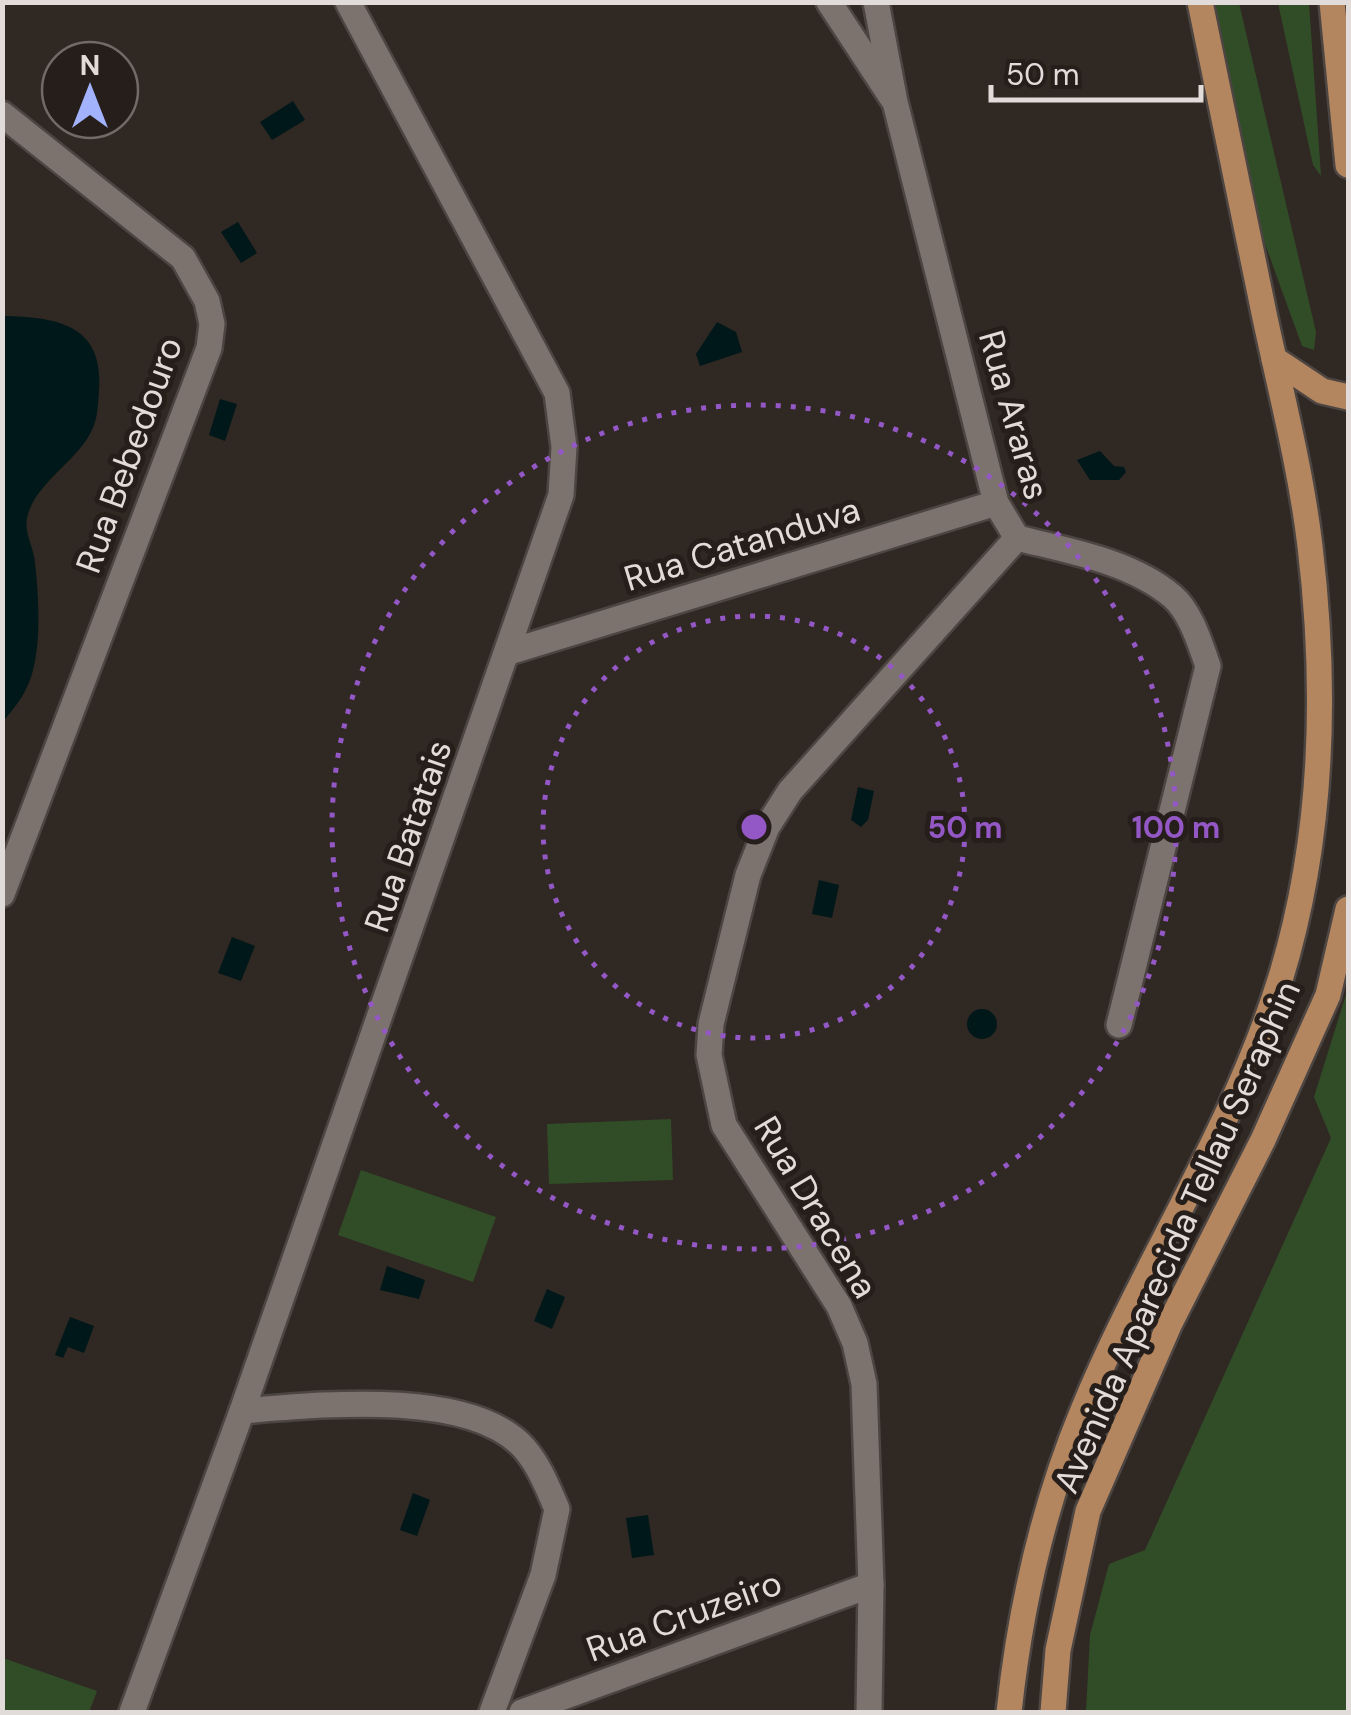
<svg xmlns="http://www.w3.org/2000/svg" width="1351" height="1715" viewBox="0 0 1351 1715" font-family="'DM Sans',sans-serif">
<style>
.park{fill:#314d27}
.water{fill:#001819}
.lines{fill:none;stroke-linecap:round;stroke-linejoin:round}
.minor-casing{stroke:#4c4542;stroke-width:30}
.primary-casing{stroke:#4c4542;stroke-width:30}
.minor{stroke:#7d736e;stroke-width:25}
.primary{stroke:#b38660;stroke-width:25}
.ring{fill:none;stroke:#9458c6;stroke-width:5;stroke-dasharray:5 10}
.labels{text-anchor:middle;stroke-width:10;stroke-linejoin:round;paint-order:stroke}
.street-label{font-size:35px;fill:#e1dbd9;stroke:#261e1a}
.centre{fill:#9458c6;stroke:#261e1a;stroke-width:5}
.ring-label{font-size:30px;text-anchor:middle;font-weight:bold;fill:#9458c6;stroke:#261e1a;stroke-width:10;stroke-linejoin:round;paint-order:stroke}
</style>
<rect width="100%" height="100%" fill="#302823"/>
<g class="park">
<path d="M1207,3H1239L1316,332L1314,350L1302,346L1256,219Z"/>
<path d="M1278,3H1309L1321,176L1313,165Z"/>
<path d="M1348,988V1712H1086L1090,1635L1109,1564L1145,1550L1331,1138L1314,1097Z"/>
<path d="M671,1119L673,1180L549,1184L547,1124Z"/>
<path d="M361,1170L496,1217L473,1282L338,1235Z"/>
<path d="M3,1658L97,1691L89,1712H3Z"/>
</g>
<g class="water">
<path d="M293,101L305,120L272,140L260,122Z"/>
<path d="M238,222L257,253L241,263L221,232Z"/>
<path d="M3,316C56,317 104,324 99,390C98,405 98,420 90,434C74,463 34,485 27,518C24,533 34,548 35,563C39,598 43,660 25,691C20,702 10,712 3,722Z"/>
<path d="M717,322L736,332L742,352L700,366L696,354Z"/>
<path d="M220,399L237,404L225,441L209,435Z"/>
<path d="M1100,451L1114,466L1124,467L1126,472L1119,480H1090L1077,460Z"/>
<path d="M858,787L874,791L868,820L861,827L851,820Z"/>
<path d="M819,880L839,885L832,918L812,914Z"/>
<path d="M232,937L255,946L241,981L218,973Z"/>
<circle cx="982" cy="1024" r="15"/>
<path d="M387,1266L425,1280L419,1299L380,1290Z"/>
<path d="M547,1289L565,1297L552,1329L534,1321Z"/>
<path d="M70,1317L94,1326L84,1353L68,1347L63,1358L55,1355Z"/>
<path d="M413,1493L430,1500L417,1536L400,1530Z"/>
<path d="M648,1515L654,1555L632,1558L626,1518Z"/>
</g>
<g class="lines">
<g class="minor-casing">
<g id="minor">
<path d="M829,2L892,98"/>
<path d="M876,2L895,102L996,503L1017,538C1069,551 1130,561 1172,596C1191,612 1200,644 1208,666L1119,1025"/>
<path d="M2,114L183,258L207,301L212,324L209,348L2,894"/>
<path d="M509,652L996,503"/>
<path d="M242,1411C316,1405 470,1388 524,1448C539,1465 548,1488 557,1509L543,1575L492,1712"/>
<path d="M132,1712L242,1411L561,495L564,447L557,393L348,2"/>
<path d="M522,1712L871,1585"/>
<path d="M869,1712L871,1585L864,1384L855,1343L839,1306L724,1125L709,1055L711,1024L748,875L767,827L790,791L1017,538"/>
</g>
</g>
<g class="primary-casing">
<g id="primary">
<path d="M1332,2L1348,165"/>
<path d="M1274,359L1322,391L1348,397"/>
<path d="M1009,1712C1020,1610 1043,1506 1083,1410C1143,1264 1233,1131 1280,980C1323,841 1327,689 1310,546C1301,470 1281,393 1265,318C1244,213 1222,108 1200,2"/>
<path d="M1053,1712L1058,1650L1088,1511L1170,1323L1263,1140L1328,995L1348,909"/>
</g>
</g>
<use href="#minor" class="minor"/>
<use href="#primary" class="primary"/>
</g>
<g class="ring">
<circle cx="754" cy="827" r="211"/>
<circle cx="754" cy="827" r="422"/>
</g>
<g class="labels">
<g class="street-label">
<text transform="translate(1014 415) rotate(74)" y="12">Rua Araras</text>
<text transform="translate(129 455) rotate(-70)" y="12">Rua Bebedouro</text>
<text transform="translate(742 544) rotate(-17)" y="12">Rua Catanduva</text>
<text transform="translate(408 836) rotate(-71)" y="12">Rua Batatais</text>
<text transform="translate(816 1207) rotate(59)" y="12">Rua Dracena</text>
<text transform="translate(1177 1237) rotate(-66)" y="12">Avenida Aparecida Tellau Seraphin</text>
<text transform="translate(684 1616) rotate(-20)" y="12">Rua Cruzeiro</text>
</g>
</g>
<circle cx="754" cy="827" r="15" class="centre"/>
<g class="ring-label">
<text x="965" y="838">50 m</text>
<text x="1176" y="838">100 m</text>
</g>
<rect width="1351" height="1715" fill="none" stroke="#e1dbd9" stroke-width="10"/>
<g transform="translate(90 90)"><circle r="48" fill="#261e1a" stroke="#716a66" stroke-width="2.5"/>
<path d="M0-8L18 38L0 25L-18 38Z" fill="#a3b2fd"/>
<text y="-15" font-size="28" font-weight="bold" text-anchor="middle" fill="#e1dbd9">N</text>
</g>
<path d="M991 85v15h210v-15" fill="none" stroke="#e1dbd9" stroke-width="5"/>
<text x="1006" y="85" font-size="30" fill="#e1dbd9" stroke="#261e1a" stroke-width="8" paint-order="stroke">50 m</text>
</svg>
